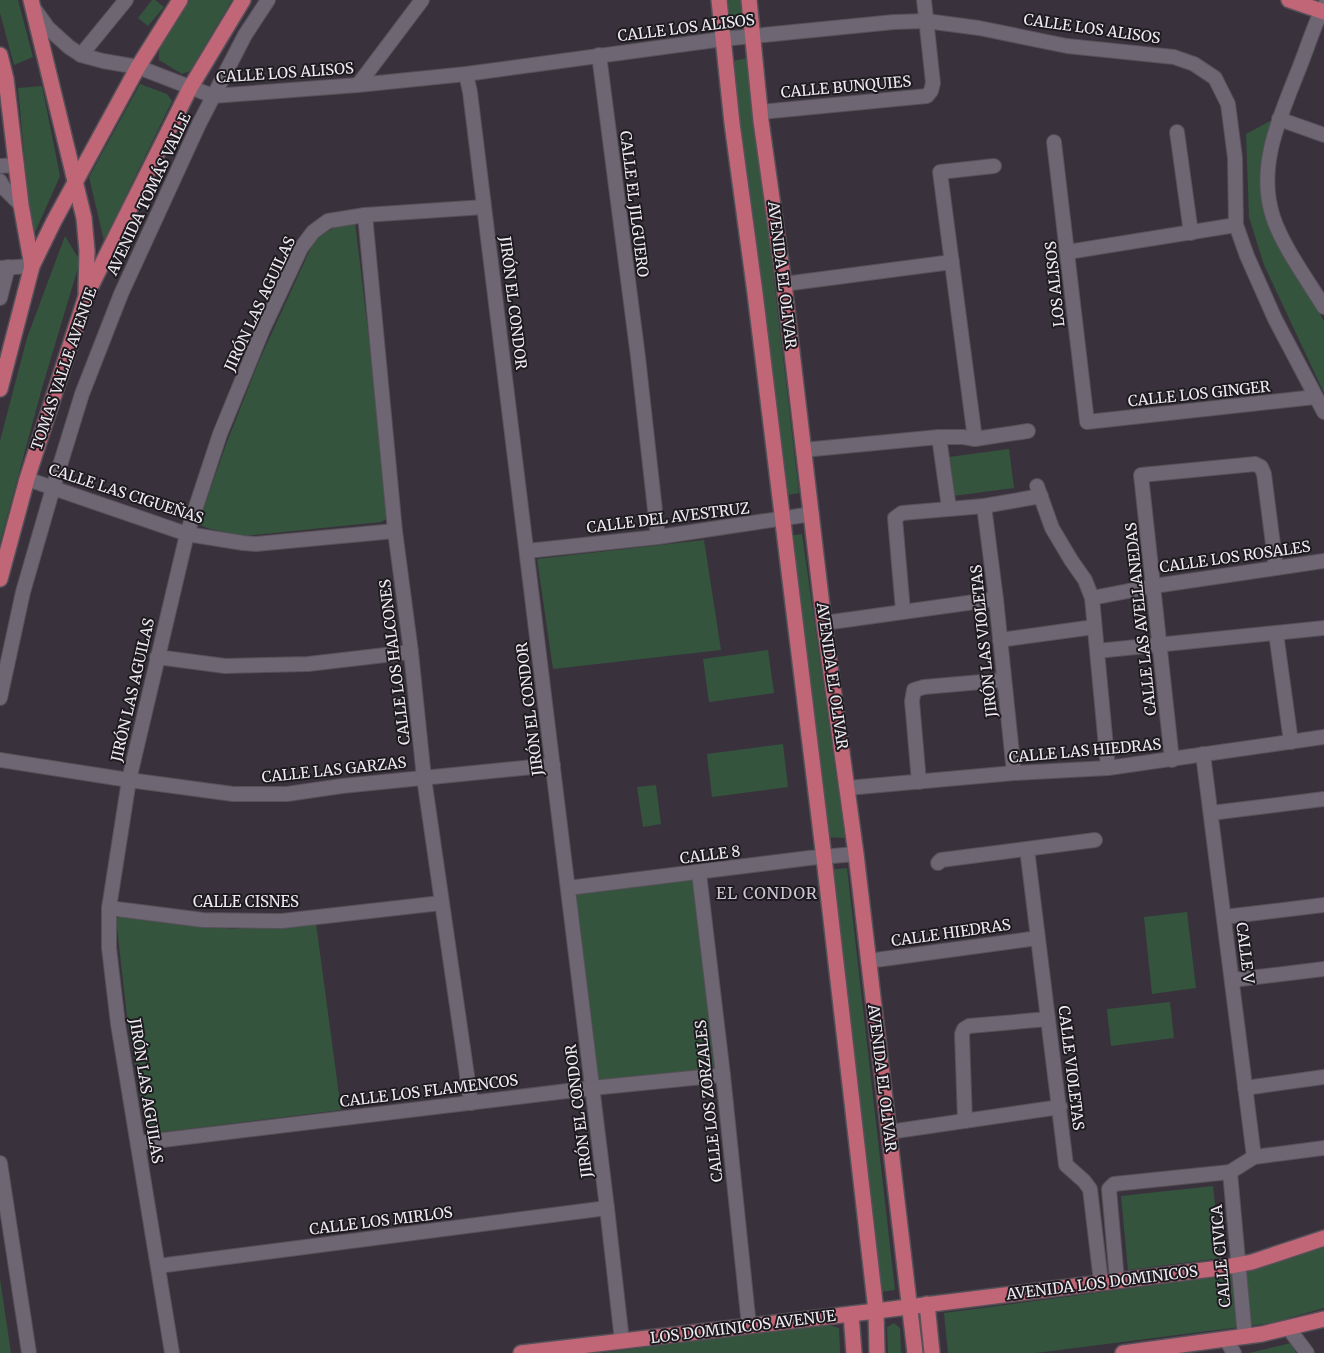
<svg xmlns="http://www.w3.org/2000/svg" width="1324" height="1353" viewBox="0 0 1324 1353" font-family="Merriweather,serif">
<style>
.green{fill:#34543e}
.lines{fill:none;stroke-linecap:round;stroke-linejoin:round}
.minor-casing{stroke:#565059;stroke-width:16}
.major-casing{stroke:#565059;stroke-width:18}
.minor{stroke:#6e6672;stroke-width:14}
.major{stroke:#c06676;stroke-width:15}
.labels{text-anchor:middle;stroke-width:4;stroke-linejoin:round;paint-order:stroke}
.street-label{font-size:15px;fill:#efeaf1;stroke:#1e1b20}
.neighbourhood-label{font-size:16px;letter-spacing:1px;fill:#cec5d2;stroke:#1e1b20}
</style>
<rect width="100%" height="100%" fill="#39323c"/>
<g class="green">
<path d="M0,0H18L33,57L14,65L0,13Z"/>
<path d="M152,0H155L164,7L148,26L138,18Z"/>
<path d="M190,0H232L190,71L182,74L159,60C157,37 177,17 190,0Z"/>
<path d="M724,0H743L744,20L724,16Z"/>
<path d="M748,58L799,493L783,496L733,61Z"/>
<path d="M140,84L167,94L172,101L104,241L89,177Z"/>
<path d="M42,86L60,176L32,239L18,88Z"/>
<path d="M1272,120L1260,173L1270,228L1324,321V393L1264,265L1249,217L1246,134Z"/>
<path d="M355,222L390,517L381,522L243,536L207,528L198,524L227,442L259,361L313,243C328,229 335,226 355,222Z"/>
<path d="M65,236L80,261L42,388L0,543V441L27,338Z"/>
<path d="M1009,449L1014,488L953,496L949,457Z"/>
<path d="M802,534L845,838L825,837L788,536Z"/>
<path d="M704,540L721,650L553,669L537,559Z"/>
<path d="M768,650L774,693L709,702L703,659Z"/>
<path d="M783,744L788,787L712,797L707,754Z"/>
<path d="M656,785L661,824L643,827L637,787Z"/>
<path d="M847,868L895,1290L879,1292L828,870Z"/>
<path d="M699,873L723,1075L592,1088L568,888Z"/>
<path d="M1187,912L1196,988L1152,994L1144,917Z"/>
<path d="M122,915L175,923L233,929L316,923L341,1110L147,1134L128,1025L116,919Z"/>
<path d="M1170,1002L1174,1038L1111,1046L1107,1009Z"/>
<path d="M1213,1186L1221,1258L1128,1270L1121,1196Z"/>
<path d="M1324,1245V1308L1271,1323L1036,1353H948L944,1313L1223,1276Z"/>
<path d="M0,1279L11,1353H0Z"/>
<path d="M894,1323L900,1328L901,1353H888L887,1327Z"/>
<path d="M825,1324L839,1328L840,1353H602Z"/>
<path d="M1291,1343L1296,1353H1249Z"/>
</g>
<g class="lines">
<g class="minor-casing">
<g id="minor">
<path d="M1324,6C1314,25 1308,46 1300,66C1281,115 1256,165 1273,217C1282,245 1308,281 1324,307"/>
<path d="M33,7L48,28L69,47L81,55L103,61L138,67L213,96L358,85L466,74L723,39L894,22L926,21L979,28L1067,46L1174,57L1194,64L1215,78L1228,104L1235,158L1236,225L1247,256L1275,319L1324,412"/>
<path d="M81,55L126,0"/>
<path d="M599,55L638,357L658,537"/>
<path d="M466,74L470,92L607,1208L622,1341"/>
<path d="M358,85L422,0"/>
<path d="M761,112L927,96L931,91L933,83L924,0"/>
<path d="M1279,119L1324,135"/>
<path d="M1177,132L1191,233"/>
<path d="M1054,142L1087,422L1315,397"/>
<path d="M0,166L17,165"/>
<path d="M0,181L3,187L21,205"/>
<path d="M365,215L395,531L411,652L424,778L471,1103"/>
<path d="M1068,252L1236,225"/>
<path d="M0,268L32,266"/>
<path d="M784,284L952,262"/>
<path d="M0,298L8,267"/>
<path d="M939,437L949,508"/>
<path d="M975,439L940,172L994,166"/>
<path d="M803,450L939,437H963L975,439L1028,431"/>
<path d="M27,479L187,534L243,543L256,544L395,531"/>
<path d="M1037,486L1052,528L1071,560L1085,580L1092,598L1108,768"/>
<path d="M984,506L996,599L1014,773"/>
<path d="M527,551L658,537L812,514"/>
<path d="M1092,598L1154,586L1324,561"/>
<path d="M903,611L895,518L902,513L984,506L1041,496"/>
<path d="M824,623L996,599"/>
<path d="M1276,633L1291,742"/>
<path d="M1000,640L1094,627"/>
<path d="M1097,651L1324,628"/>
<path d="M157,657L225,666L308,664L411,652"/>
<path d="M0,698L23,592L53,488L82,394L121,294L199,124L245,35L268,0"/>
<path d="M1203,754L1254,1157"/>
<path d="M0,760L129,780L233,794H287L342,786L553,765"/>
<path d="M1172,760L1141,475L1255,464L1261,467L1264,474L1276,568"/>
<path d="M919,782L912,701L914,690L924,687L1004,680"/>
<path d="M847,788L1014,773L1108,768L1324,737"/>
<path d="M1211,813L1324,799"/>
<path d="M1027,849L1066,1165L1084,1181L1090,1189L1101,1282"/>
<path d="M938,863L941,860L1095,840"/>
<path d="M699,873L723,1075L749,1326"/>
<path d="M568,888L809,858L856,854"/>
<path d="M109,908L203,920L282,921L441,903"/>
<path d="M1224,917L1324,905"/>
<path d="M868,961L1038,938"/>
<path d="M1232,980L1324,969"/>
<path d="M1245,1088L1324,1077"/>
<path d="M965,1121L962,1034L964,1029L969,1026L1048,1019"/>
<path d="M889,1132L1060,1107"/>
<path d="M138,1143L592,1088L723,1075"/>
<path d="M0,1163L29,1353"/>
<path d="M1230,1172L1245,1337"/>
<path d="M158,1266L607,1208"/>
<path d="M1117,1280L1109,1189L1114,1184L1230,1172L1254,1157L1324,1148"/>
<path d="M1289,1329L1307,1353"/>
<path d="M1226,1340L1234,1353"/>
<path d="M172,1353L118,1024L109,948V908L129,780L187,534L220,434L263,329L301,248L313,232L328,221L365,215L484,207"/>
</g>
</g>
<g class="major-casing">
<g id="major">
<path d="M31,0L84,218L87,251L86,292"/>
<path d="M719,0L732,123L755,293L824,858L876,1311L877,1353"/>
<path d="M749,0L761,121L784,284L824,623L856,854L915,1353"/>
<path d="M1289,0L1324,12"/>
<path d="M0,55L6,79L21,205L32,266"/>
<path d="M0,389L32,266L54,221L138,67L180,0"/>
<path d="M0,579L27,479L86,296L190,88L243,0"/>
<path d="M927,1304L932,1353"/>
<path d="M851,1314L854,1353"/>
<path d="M521,1353L876,1311L1220,1268L1252,1262L1324,1238"/>
<path d="M1123,1353L1262,1334L1324,1319"/>
</g>
</g>
<use href="#minor" class="minor"/>
<use href="#major" class="major"/>
</g>
<g class="labels">
<g class="street-label">
<text transform="translate(686 28) rotate(-7)" y="5">CALLE LOS ALISOS</text>
<text transform="translate(1092 29) rotate(8)" y="5">CALLE LOS ALISOS</text>
<text transform="translate(285 73) rotate(-4)" y="5">CALLE LOS ALISOS</text>
<text transform="translate(846 87) rotate(-5)" y="5">CALLE BUNQUIES</text>
<text transform="translate(149 194) rotate(-65)" y="5">AVENIDA TOMÁS VALLE</text>
<text transform="translate(634 204) rotate(83)" y="5">CALLE EL JILGUERO</text>
<text transform="translate(782 275) rotate(83)" y="5">AVENIDA EL OLIVAR</text>
<text transform="translate(1055 284) rotate(-96)" y="5">LOS ALISOS</text>
<text transform="translate(513 303) rotate(83)" y="5">JIRÓN EL CONDOR</text>
<text transform="translate(260 304) rotate(-65)" y="5">JIRÓN LAS AGUILAS</text>
<text transform="translate(64 369) rotate(-71)" y="5">TOMAS VALLE AVENUE</text>
<text transform="translate(1199 394) rotate(-6)" y="5">CALLE LOS GINGER</text>
<text transform="translate(126 494) rotate(18)" y="5">CALLE LAS CIGUEÑAS</text>
<text transform="translate(668 518) rotate(-7)" y="5">CALLE DEL AVESTRUZ</text>
<text transform="translate(1235 557) rotate(-8)" y="5">CALLE LOS ROSALES</text>
<text transform="translate(1141 619) rotate(-96)" y="5">CALLE LAS AVELLANEDAS</text>
<text transform="translate(984 641) rotate(-96)" y="5">JIRÓN LAS VIOLETAS</text>
<text transform="translate(395 662) rotate(-97)" y="5">CALLE LOS HALCONES</text>
<text transform="translate(832 676) rotate(82)" y="5">AVENIDA EL OLIVAR</text>
<text transform="translate(133 690) rotate(-77)" y="5">JIRÓN LAS AGUILAS</text>
<text transform="translate(530 709) rotate(-97)" y="5">JIRÓN EL CONDOR</text>
<text transform="translate(1085 751) rotate(-5)" y="5">CALLE LAS HIEDRAS</text>
<text transform="translate(334 770) rotate(-6)" y="5">CALLE LAS GARZAS</text>
<text transform="translate(710 855) rotate(-7)" y="5">CALLE 8</text>
<text x="246" y="907">CALLE CISNES</text>
<text transform="translate(951 933) rotate(-8)" y="5">CALLE HIEDRAS</text>
<text transform="translate(1245 953) rotate(83)" y="5">CALLE V</text>
<text transform="translate(1071 1068) rotate(83)" y="5">CALLE VIOLETAS</text>
<text transform="translate(882 1078) rotate(83)" y="5">AVENIDA EL OLIVAR</text>
<text transform="translate(146 1091) rotate(81)" y="5">JIRÓN LAS AGUILAS</text>
<text transform="translate(429 1091) rotate(-7)" y="5">CALLE LOS FLAMENCOS</text>
<text transform="translate(709 1101) rotate(-96)" y="5">CALLE LOS ZORZALES</text>
<text transform="translate(579 1111) rotate(-97)" y="5">JIRÓN EL CONDOR</text>
<text transform="translate(381 1221) rotate(-7)" y="5">CALLE LOS MIRLOS</text>
<text transform="translate(1221 1256) rotate(-95)" y="5">CALLE CIVICA</text>
<text transform="translate(1102 1283) rotate(-7)" y="5">AVENIDA LOS DOMINICOS</text>
<text transform="translate(743 1327) rotate(-7)" y="5">LOS DOMINICOS AVENUE</text>
</g>
<g class="neighbourhood-label">
<text x="767" y="899">EL CONDOR</text>
</g>
</g>
</svg>
